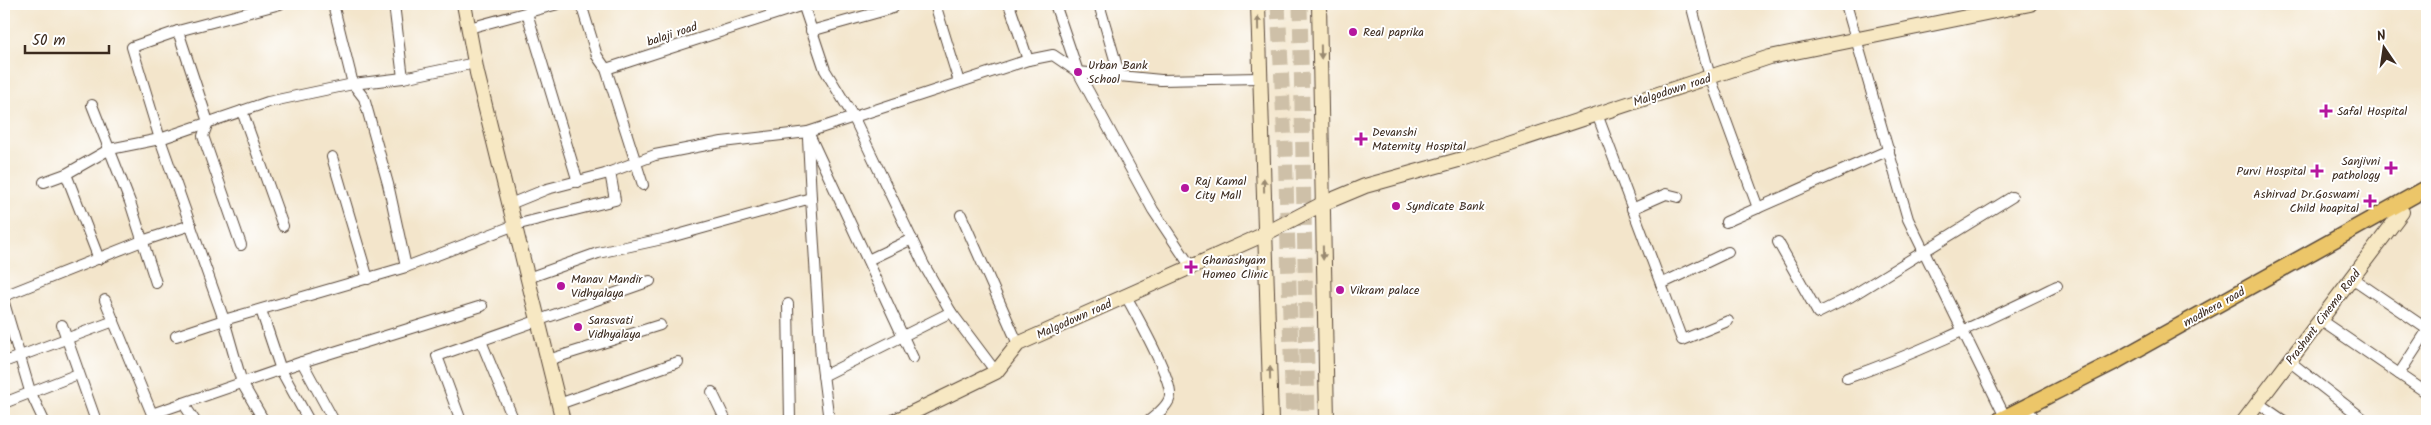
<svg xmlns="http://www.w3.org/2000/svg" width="2431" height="425" viewBox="0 0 2431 425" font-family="Kalam,sans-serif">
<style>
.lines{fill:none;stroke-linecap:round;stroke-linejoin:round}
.primary-tunnel{stroke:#cec0a8;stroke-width:15;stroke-dasharray:15 8;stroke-linecap:butt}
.street-casing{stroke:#574638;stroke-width:12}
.secondary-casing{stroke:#574638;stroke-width:16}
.primary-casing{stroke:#574638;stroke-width:18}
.street{stroke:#fff;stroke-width:10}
.secondary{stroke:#f7e8c3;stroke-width:14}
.primary{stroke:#ecc669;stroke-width:15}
.oneway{fill:#998970}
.poi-dot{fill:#b5179e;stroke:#fff;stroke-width:2}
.labels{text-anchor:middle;stroke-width:4;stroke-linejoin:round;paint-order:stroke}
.poi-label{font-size:12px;fill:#3b2a1e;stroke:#fff;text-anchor:start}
.street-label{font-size:12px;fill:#3b2a1e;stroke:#fff}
</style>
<rect width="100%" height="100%" fill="#fff"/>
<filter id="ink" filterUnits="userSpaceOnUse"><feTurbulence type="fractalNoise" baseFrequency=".02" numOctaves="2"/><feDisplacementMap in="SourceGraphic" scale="10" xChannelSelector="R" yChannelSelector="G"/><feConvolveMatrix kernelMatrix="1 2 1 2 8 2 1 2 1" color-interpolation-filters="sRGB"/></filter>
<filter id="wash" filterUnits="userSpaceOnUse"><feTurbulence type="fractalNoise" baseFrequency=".0096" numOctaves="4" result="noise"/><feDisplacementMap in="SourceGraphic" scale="20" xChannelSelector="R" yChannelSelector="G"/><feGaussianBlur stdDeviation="1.12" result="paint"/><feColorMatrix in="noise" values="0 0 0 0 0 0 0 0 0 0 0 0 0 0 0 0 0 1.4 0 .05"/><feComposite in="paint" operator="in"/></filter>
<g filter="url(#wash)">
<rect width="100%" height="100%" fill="#f3e5cb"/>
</g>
<g filter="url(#ink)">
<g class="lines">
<g class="primary-tunnel">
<path d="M1278,4L1285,145L1293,421"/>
<path d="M1300,4L1308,421"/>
</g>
<g class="street-casing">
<g id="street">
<path d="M280,4L178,31L132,47L160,139L224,320L406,267L515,225L615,200L610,172"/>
<path d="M333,4L353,84L364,98L388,184L406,267"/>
<path d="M394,4L403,78"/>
<path d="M581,4L597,56L606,69L643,185"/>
<path d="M803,4L825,70L853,116L924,265L951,312L996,372"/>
<path d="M935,4L959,82"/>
<path d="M1009,4L1028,60"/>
<path d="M1055,4L1078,72L1161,80L1259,78"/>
<path d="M1099,4L1120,77"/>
<path d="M1691,4L1710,77L1758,208"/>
<path d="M1846,4L1908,219L2007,421"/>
<path d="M527,13L578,182"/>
<path d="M469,28L558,4"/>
<path d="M178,31L208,122L203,136L241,245"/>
<path d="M811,31L893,8"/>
<path d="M606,69L803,5"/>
<path d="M92,105L130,202L156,283"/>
<path d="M242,111L283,226"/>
<path d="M1597,114L1682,340L1728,321"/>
<path d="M808,132L913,358"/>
<path d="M808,138L811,198"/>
<path d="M332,157L368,279"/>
<path d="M66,174L99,259"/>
<path d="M44,182L66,174L110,149L160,139L268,102L353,84L403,78L475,63"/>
<path d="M510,204L547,189L605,174L655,155L722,142L808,132L1028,60L1053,55L1078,72L1153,210L1191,267"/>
<path d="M1632,209L1666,194L1678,197"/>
<path d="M961,215L1018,344"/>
<path d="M1726,222L1889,150"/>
<path d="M1778,242L1818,313L1850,297L2012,197"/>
<path d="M868,260L912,239"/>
<path d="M528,278L598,253L667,238L811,198L821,359L829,421"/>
<path d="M2352,278L2427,329"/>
<path d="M1661,284L1728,252"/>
<path d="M4,296L142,241L191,225"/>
<path d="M1126,296C1136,315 1171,376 1170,395C1170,405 1156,415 1149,421"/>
<path d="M105,300L152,414L302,362L482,306"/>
<path d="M4,303L30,391L44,421"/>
<path d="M788,304L790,421"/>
<path d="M261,310L281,370L309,421"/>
<path d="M2320,320L2427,393"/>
<path d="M62,325L96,421"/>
<path d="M176,336L224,320L242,383L264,421"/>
<path d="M481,341L514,421"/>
<path d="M548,360L660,325"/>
<path d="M2289,361L2366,421"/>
<path d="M4,362L114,321"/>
<path d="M302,362L334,421"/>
<path d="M2399,374L2427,331"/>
<path d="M823,376L951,312"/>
<path d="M1847,378C1919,353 1988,319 2057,286"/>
<path d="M712,392L726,421"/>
<path d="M4,403L78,374"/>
<path d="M183,403L195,421"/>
<path d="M2258,403L2284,421"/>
<path d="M559,404L678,362"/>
<path d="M2032,415L2036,421"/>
<path d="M461,421L437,356L650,281"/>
</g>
</g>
<g class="secondary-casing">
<g id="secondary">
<path d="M464,4L477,73L563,421"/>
<path d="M1258,4L1271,421"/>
<path d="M1319,4L1327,421"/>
<path d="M895,421L996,372L1018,344L1265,234L1322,204L1365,186L1462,159L1770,57L2030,4"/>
<path d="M2244,421L2402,212"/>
</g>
</g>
<g class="primary-casing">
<path id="primary" d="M1998,421L2118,360L2427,188"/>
</g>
<use href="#street" class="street"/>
<use href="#secondary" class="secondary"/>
<use href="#primary" class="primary"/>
</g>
<defs><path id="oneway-solid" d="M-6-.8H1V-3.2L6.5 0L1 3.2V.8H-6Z" transform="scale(1.25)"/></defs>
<g class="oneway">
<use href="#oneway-solid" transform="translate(1258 23) rotate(-91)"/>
<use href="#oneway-solid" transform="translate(1321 52) rotate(89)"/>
<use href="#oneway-solid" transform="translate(1264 185) rotate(-91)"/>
<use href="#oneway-solid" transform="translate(1323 253) rotate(89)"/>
<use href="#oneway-solid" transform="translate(1270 373) rotate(-91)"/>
</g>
</g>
<g class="poi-dot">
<circle cx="1353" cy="32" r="5"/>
<circle cx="1078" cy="72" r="5"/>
<path d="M2323.5 103.5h5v5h5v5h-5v5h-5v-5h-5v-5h5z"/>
<path d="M1358.5 131.5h5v5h5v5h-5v5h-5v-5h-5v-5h5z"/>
<path d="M2388.5 160.5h5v5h5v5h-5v5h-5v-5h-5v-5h5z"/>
<path d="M2314.5 163.5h5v5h5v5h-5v5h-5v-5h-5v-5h5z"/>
<circle cx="1185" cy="188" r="5"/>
<path d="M2367.5 193.5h5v5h5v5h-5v5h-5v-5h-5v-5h5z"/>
<circle cx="1396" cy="206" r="5"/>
<path d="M1188.5 259.5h5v5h5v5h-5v5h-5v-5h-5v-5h5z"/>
<circle cx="561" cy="286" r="5"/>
<circle cx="1340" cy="290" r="5"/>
<circle cx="578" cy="327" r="5"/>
</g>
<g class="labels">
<g class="poi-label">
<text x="1363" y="36">Real paprika</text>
<text x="1088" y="69">Urban Bank<tspan x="1088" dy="14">School</tspan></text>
<text x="2337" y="115">Safal Hospital</text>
<text x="1372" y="136">Devanshi<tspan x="1372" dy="14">Maternity Hospital</tspan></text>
<text x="2380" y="165" text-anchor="end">Sanjivni<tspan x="2380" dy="14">pathology</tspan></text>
<text x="2306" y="175" text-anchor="end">Purvi Hospital</text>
<text x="1195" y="185">Raj Kamal<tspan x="1195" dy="14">City Mall</tspan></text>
<text x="2359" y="198" text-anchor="end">Ashirvad Dr.Goswami<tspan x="2359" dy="14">Child hoapital</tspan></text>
<text x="1406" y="210">Syndicate Bank</text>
<text x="1202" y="264">Ghanashyam<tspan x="1202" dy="14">Homeo Clinic</tspan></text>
<text x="571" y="283">Manav Mandir<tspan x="571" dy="14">Vidhyalaya</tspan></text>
<text x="1350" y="294">Vikram palace</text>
<text x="588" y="324">Sarasvati<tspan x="588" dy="14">Vidhyalaya</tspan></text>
</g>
<g class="street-label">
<text transform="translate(672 34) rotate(-18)" y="4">balaji road</text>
<text transform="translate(1672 90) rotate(-18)" y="4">Malgodown road</text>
<text transform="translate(2214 307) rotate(-29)" y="4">modhera road</text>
<text transform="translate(2323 317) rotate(-53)" y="4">Prashant Cinema Road</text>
<text transform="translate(1074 319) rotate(-24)" y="4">Malgodown road</text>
</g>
</g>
<rect width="2431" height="425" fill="none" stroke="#fff" stroke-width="20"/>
<g transform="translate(2384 48) rotate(347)" stroke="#ffffff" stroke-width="4" paint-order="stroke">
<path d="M0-4L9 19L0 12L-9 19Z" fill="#3b2a1e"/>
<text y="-8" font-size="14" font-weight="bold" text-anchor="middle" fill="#3b2a1e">N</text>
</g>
<path d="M25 45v8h84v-8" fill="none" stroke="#3b2a1e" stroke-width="2.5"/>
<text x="32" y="45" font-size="15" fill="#3b2a1e" stroke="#ffffff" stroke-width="4" paint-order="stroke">50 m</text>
</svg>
